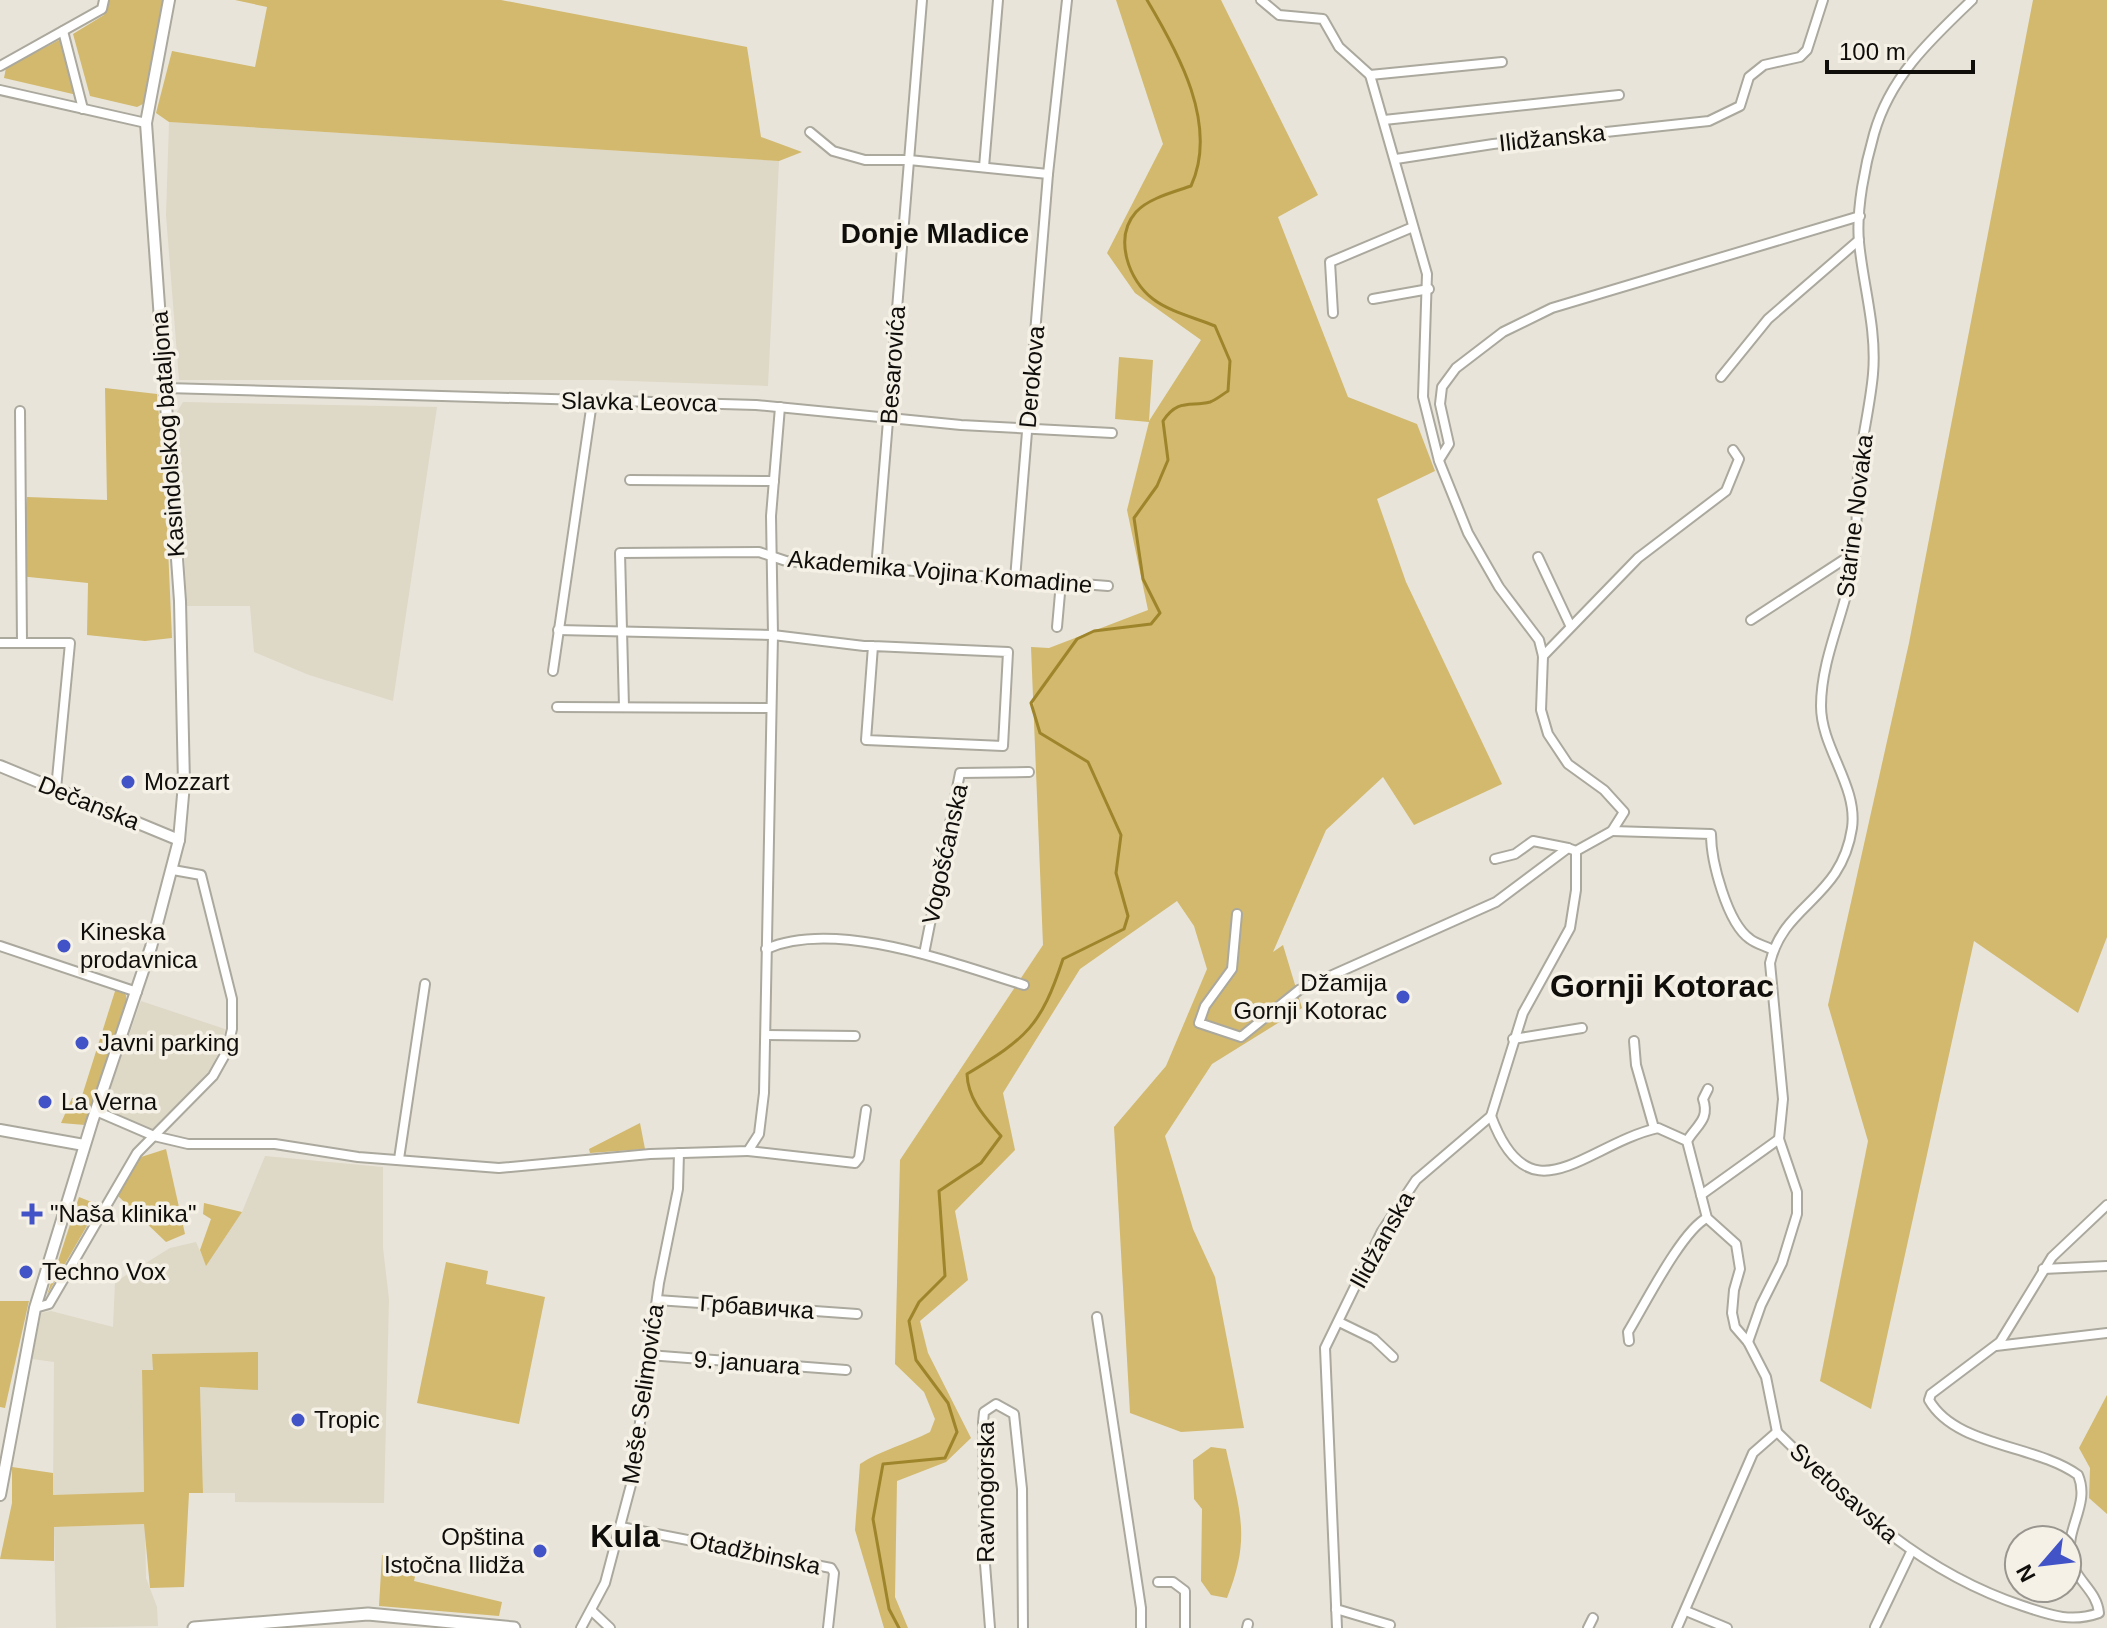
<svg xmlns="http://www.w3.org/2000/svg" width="2107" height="1628" viewBox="0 0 2107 1628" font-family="Helvetica,sans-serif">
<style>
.built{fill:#ded8c6}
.green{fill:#d2b96e}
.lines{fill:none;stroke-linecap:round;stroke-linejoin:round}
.stream{stroke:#9e842b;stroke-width:3}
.minor-casing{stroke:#aba89e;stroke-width:12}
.tertiary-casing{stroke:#aba89e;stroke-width:14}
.secondary-casing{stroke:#aba89e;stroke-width:15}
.minor{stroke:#fff;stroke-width:8}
.tertiary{stroke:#fff;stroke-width:10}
.secondary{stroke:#fff;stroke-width:11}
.poi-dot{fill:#4253c7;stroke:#f5f1e7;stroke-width:3}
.labels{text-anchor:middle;stroke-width:7;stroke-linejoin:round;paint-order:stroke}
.street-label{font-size:24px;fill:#100e0b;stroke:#f5f1e7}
.poi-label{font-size:24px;fill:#100e0b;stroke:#f5f1e7;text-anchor:start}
.quarter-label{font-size:28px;font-weight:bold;fill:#100e0b;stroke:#f5f1e7}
.district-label{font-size:32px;font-weight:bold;fill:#100e0b;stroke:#f5f1e7}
</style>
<rect width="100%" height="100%" fill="#e8e4d9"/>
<g class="built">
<path d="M169,122L779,161L768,386L603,380H179L166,215Z"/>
<path d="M183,402L437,407L393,701L309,675L254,652L250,606H187L177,412Z"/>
<path d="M141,1001L225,1029L222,1046L209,1071L153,1131L111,1111L105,1103Z"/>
<path d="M265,1156L383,1167V1248L389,1299L384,1503L235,1502V1493H203L200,1387L258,1390V1352L152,1354L154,1370L142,1371L144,1492L53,1496L54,1362L32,1359L41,1313L51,1311L113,1327L115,1282L170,1248L196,1242L206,1265L242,1212Z"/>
<path d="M145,1524L146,1578L157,1607L158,1626L56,1628L54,1527Z"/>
</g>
<g class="green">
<path d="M109,0H165L145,103L137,107L90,96L73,34L104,15Z"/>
<path d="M235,0H501L747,47L761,137L802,152L779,161L169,122L156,113L172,51L255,67L267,7Z"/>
<path d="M1116,0H1221L1318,195L1278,217L1348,397L1417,424L1435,471L1377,499L1406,582L1502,784L1414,825L1383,777L1326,830L1273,952L1283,945L1302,1008L1212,1064L1165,1136L1193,1229L1215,1277L1244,1428L1181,1432L1130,1413L1114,1127L1166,1066L1207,969L1194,926L1177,901L1080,969L1003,1093L1015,1150L955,1211L968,1280L920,1321L928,1353L971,1438L946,1462L897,1481L895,1597L908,1628H884L855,1530L860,1464C881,1450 907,1444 930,1432L935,1419L924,1392L895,1364L900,1160L1043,945L1031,647L1049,648L1148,610L1127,510L1149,422L1115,419L1119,357L1153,360L1149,421L1201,340L1135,293L1107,253L1163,144Z"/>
<path d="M2033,0H2107V937L2078,1013L1974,941L1871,1409L1820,1381L1868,1141L1828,1005L1909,643Z"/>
<path d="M61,39L77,95L4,78L6,68Z"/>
<path d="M105,388L157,394L165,480L172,638L145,641L87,635L88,583L19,576L27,497L107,500Z"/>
<path d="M116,988L126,995L127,1007L92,1115L85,1125L61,1123L72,1098L81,1099Z"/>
<path d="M640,1123L645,1149L590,1153L589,1149Z"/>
<path d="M166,1149L185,1234L166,1242L117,1195L141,1157Z"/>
<path d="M79,1197L99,1205L47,1295Z"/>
<path d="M204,1203L242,1212L206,1266L200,1250L211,1219L203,1214Z"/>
<path d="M446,1262L488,1271L486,1284L545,1297L519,1424L417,1403Z"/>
<path d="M0,1301H29L5,1408L0,1407Z"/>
<path d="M258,1352V1390L200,1387L203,1493H189L184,1587L150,1588L144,1524L54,1527V1561L0,1559L12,1503V1467L53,1473V1495L144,1492L142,1370H153L152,1354Z"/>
<path d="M2107,1395V1514L2089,1498L2090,1468L2079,1448Z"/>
<path d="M1211,1447L1226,1449C1239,1510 1252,1536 1227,1598L1211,1595L1201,1581L1202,1509L1194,1499L1193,1460Z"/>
<path d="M382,1555L418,1563L414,1581L502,1602L499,1616L379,1606Z"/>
</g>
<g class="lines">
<path class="stream" d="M899,1628L889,1609L873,1519L883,1464L945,1458L957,1432L948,1403L916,1360L909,1321L919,1302L945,1276L939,1191L981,1163L1001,1136C985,1117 968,1100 967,1074C1027,1038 1041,1026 1063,959L1124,929L1128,916L1116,873L1121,835L1088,762L1040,733L1031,703L1077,639L1094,631L1151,624L1160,613L1143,579L1134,518L1157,486L1168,460L1163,421C1178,398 1191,407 1210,402C1216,400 1223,394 1228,391L1230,361L1215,326C1196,318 1170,312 1153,299C1129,281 1113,238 1136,212C1149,198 1174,192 1191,186C1219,125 1178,52 1147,0"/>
<g class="minor-casing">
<g id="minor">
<path d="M1261,0L1279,15L1323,19L1339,47L1370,75L1427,274L1423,397L1439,461L1468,533L1499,587L1539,640L1543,656L1541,710L1548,734L1568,764L1604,790L1624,812L1612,831L1576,851V890L1570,928L1523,1013L1491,1116L1416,1180L1382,1231L1325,1348L1337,1628"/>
<path d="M63,31L83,109"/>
<path d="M0,66L102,9L104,0"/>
<path d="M1370,75L1502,62"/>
<path d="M0,90L146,123"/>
<path d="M1384,120L1619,95"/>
<path d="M810,132L833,151L865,160H909L1048,174"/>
<path d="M1396,159L1493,144L1709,121L1740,106L1749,77L1764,65L1800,57L1807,50L1823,0"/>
<path d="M984,167L998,0"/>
<path d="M1373,299L1429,289"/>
<path d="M1333,313L1330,262L1413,227"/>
<path d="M1721,377L1768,319L1859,240"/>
<path d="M166,388L756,405L961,425L1112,433"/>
<path d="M20,411L22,643"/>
<path d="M1439,460L1449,444L1440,404L1442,387L1456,368L1503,332L1552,308L1860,216"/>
<path d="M630,480L774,481"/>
<path d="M1538,557L1570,625"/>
<path d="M876,569L922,0"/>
<path d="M1015,579L1048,174L1067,0"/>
<path d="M1751,620L1854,553"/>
<path d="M1057,627L1061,582"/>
<path d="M558,630L773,635L864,646H873L1008,652L1003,746L866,740L873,646"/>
<path d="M0,643H70L56,789"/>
<path d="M1543,656L1638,558L1726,491L1739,459L1733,450"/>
<path d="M553,671L592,402"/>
<path d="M557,707L771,708"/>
<path d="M624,707L620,553L759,552L786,561L1108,586"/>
<path d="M1612,831L1711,834C1711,861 1727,923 1750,939C1756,944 1766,946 1773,950"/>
<path d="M1495,859L1515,854L1533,841L1568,848"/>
<path d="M1237,914L1232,969L1205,1006L1199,1023L1241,1037L1299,990L1496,902L1568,848L1576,851"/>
<path d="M0,946L137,992"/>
<path d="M766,949C836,918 955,964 1024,985"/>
<path d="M924,954L960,773L1029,772"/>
<path d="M766,1035L855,1036"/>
<path d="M1513,1039L1582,1028"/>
<path d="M1634,1041L1636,1065L1654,1128"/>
<path d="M96,1111L154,1136L188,1144H275L358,1157L499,1168L650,1154L748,1151L759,1134L764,1093L773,635L771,516L780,407"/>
<path d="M1491,1116C1530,1222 1586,1144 1658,1128L1687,1141L1707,1218L1736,1244L1740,1269L1734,1290L1732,1313L1735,1327L1748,1342L1766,1377L1777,1432"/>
<path d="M1687,1141C1697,1125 1710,1119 1703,1099L1708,1089"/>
<path d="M748,1151L855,1163L859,1158L866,1110"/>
<path d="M399,1159L425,984"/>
<path d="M1701,1195L1779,1139"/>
<path d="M2043,1269L2107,1266"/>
<path d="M657,1300L857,1314"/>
<path d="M35,1308L49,1304L137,1153L213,1076L227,1051L232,1029V999L201,875L173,870"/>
<path d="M1097,1317L1141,1608V1628"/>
<path d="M1339,1322L1374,1339L1393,1357"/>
<path d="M1629,1341L1628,1332C1644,1306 1682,1230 1707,1218"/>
<path d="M1748,1342L1761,1305L1782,1263L1797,1214V1192L1779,1139L1783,1099L1770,963C1784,903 1841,900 1852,828C1858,786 1821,748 1821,706C1821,659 1845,612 1853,566C1859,536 1855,505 1858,475C1861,441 1870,408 1873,374C1877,329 1863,285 1859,242C1856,210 1865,165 1874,134C1890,77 1930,40 1972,0"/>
<path d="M1996,1346L2107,1333"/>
<path d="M648,1355L846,1370"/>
<path d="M1777,1432C1853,1506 1920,1572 2023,1606C2050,1615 2071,1623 2099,1613C2097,1589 2072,1579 2070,1554C2067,1526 2090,1503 2078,1475C2035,1444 1956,1447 1929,1400L1931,1394L2000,1342L2052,1257L2107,1205"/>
<path d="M621,1527L831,1568L834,1573L828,1628"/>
<path d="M1158,1582H1173L1185,1591V1628"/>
<path d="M1336,1609L1390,1625"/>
<path d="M1686,1611L1727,1628"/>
<path d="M593,1612L610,1628"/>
<path d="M1875,1627L1911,1552"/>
<path d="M581,1628L605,1583L632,1481L659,1283L678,1189L679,1153"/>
<path d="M990,1628L985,1564L983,1422L984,1412L996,1404L1014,1414L1022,1489L1023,1628"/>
<path d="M1247,1628L1248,1624"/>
<path d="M1588,1628L1593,1618"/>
<path d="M1677,1628L1753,1453L1777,1432"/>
</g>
</g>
<g class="tertiary-casing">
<g id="tertiary">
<path d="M0,766L179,840"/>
<path d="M0,1130L84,1145"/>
<path d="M0,1495L35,1308L92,1122L151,947L179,840L184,784L180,601L146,123L169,0"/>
</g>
</g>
<g class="secondary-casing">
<path id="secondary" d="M194,1628L368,1614L514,1628"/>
</g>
<use href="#minor" class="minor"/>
<use href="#tertiary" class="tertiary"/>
<use href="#secondary" class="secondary"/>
</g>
<g class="poi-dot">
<circle cx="128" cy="782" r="8"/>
<circle cx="64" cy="946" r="8"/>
<circle cx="1403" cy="997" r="8"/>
<circle cx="82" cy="1043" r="8"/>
<circle cx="45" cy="1102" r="8"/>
<path d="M28 1202h8v8h8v8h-8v8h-8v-8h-8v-8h8z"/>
<circle cx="26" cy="1272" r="8"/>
<circle cx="298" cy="1420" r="8"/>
<circle cx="540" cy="1551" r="8"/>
</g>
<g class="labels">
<g class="street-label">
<text transform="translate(1552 138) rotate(-6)" y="8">Ilidžanska</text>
<text transform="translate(893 365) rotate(-86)" y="8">Besarovića</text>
<text transform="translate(1032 377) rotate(-85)" y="8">Derokova</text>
<text transform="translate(639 402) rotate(1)" y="8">Slavka Leovca</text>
<text transform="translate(168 434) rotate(-94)" y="8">Kasindolskog bataljona</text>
<text transform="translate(1855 516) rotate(-83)" y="8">Starine Novaka</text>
<text transform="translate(940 572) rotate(5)" y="8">Akademika Vojina Komadine</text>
<text transform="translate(89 803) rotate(22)" y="8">Dečanska</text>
<text transform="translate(945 854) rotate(-78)" y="8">Vogošćanska</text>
<text transform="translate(1382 1240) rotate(-61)" y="8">Ilidžanska</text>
<text transform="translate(757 1307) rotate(4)" y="8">Грбавичка</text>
<text transform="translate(747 1363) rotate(4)" y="8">9. januara</text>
<text transform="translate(643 1394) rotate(-82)" y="8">Meše Selimovića</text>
<text transform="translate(986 1492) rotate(-90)" y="8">Ravnogorska</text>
<text transform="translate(1844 1493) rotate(42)" y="8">Svetosavska</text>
<text transform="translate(755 1553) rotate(12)" y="8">Otadžbinska</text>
</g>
<g class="poi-label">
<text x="144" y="790">Mozzart</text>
<text x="80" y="940">Kineska<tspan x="80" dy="28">prodavnica</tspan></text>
<text x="1387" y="991" text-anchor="end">Džamija<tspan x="1387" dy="28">Gornji Kotorac</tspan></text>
<text x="98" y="1051">Javni parking</text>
<text x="61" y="1110">La Verna</text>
<text x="50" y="1222">"Naša klinika"</text>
<text x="42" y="1280">Techno Vox</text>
<text x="314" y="1428">Tropic</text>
<text x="524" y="1545" text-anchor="end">Opština<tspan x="524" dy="28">Istočna Ilidža</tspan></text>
</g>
<g class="quarter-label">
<text x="935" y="243">Donje Mladice</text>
</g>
<g class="district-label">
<text x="1662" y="997">Gornji Kotorac</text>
<text x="625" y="1547">Kula</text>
</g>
</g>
<g transform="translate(2043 1564) rotate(242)"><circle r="38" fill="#f5f1e7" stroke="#99968f" stroke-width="2"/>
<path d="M0-6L14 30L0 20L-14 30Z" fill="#4253c7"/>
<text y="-12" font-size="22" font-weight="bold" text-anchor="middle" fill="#100e0b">N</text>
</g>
<path d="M1827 60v12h146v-12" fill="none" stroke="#100e0b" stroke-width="4"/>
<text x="1839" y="60" font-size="24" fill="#100e0b" stroke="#f5f1e7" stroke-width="6" paint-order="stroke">100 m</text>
</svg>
